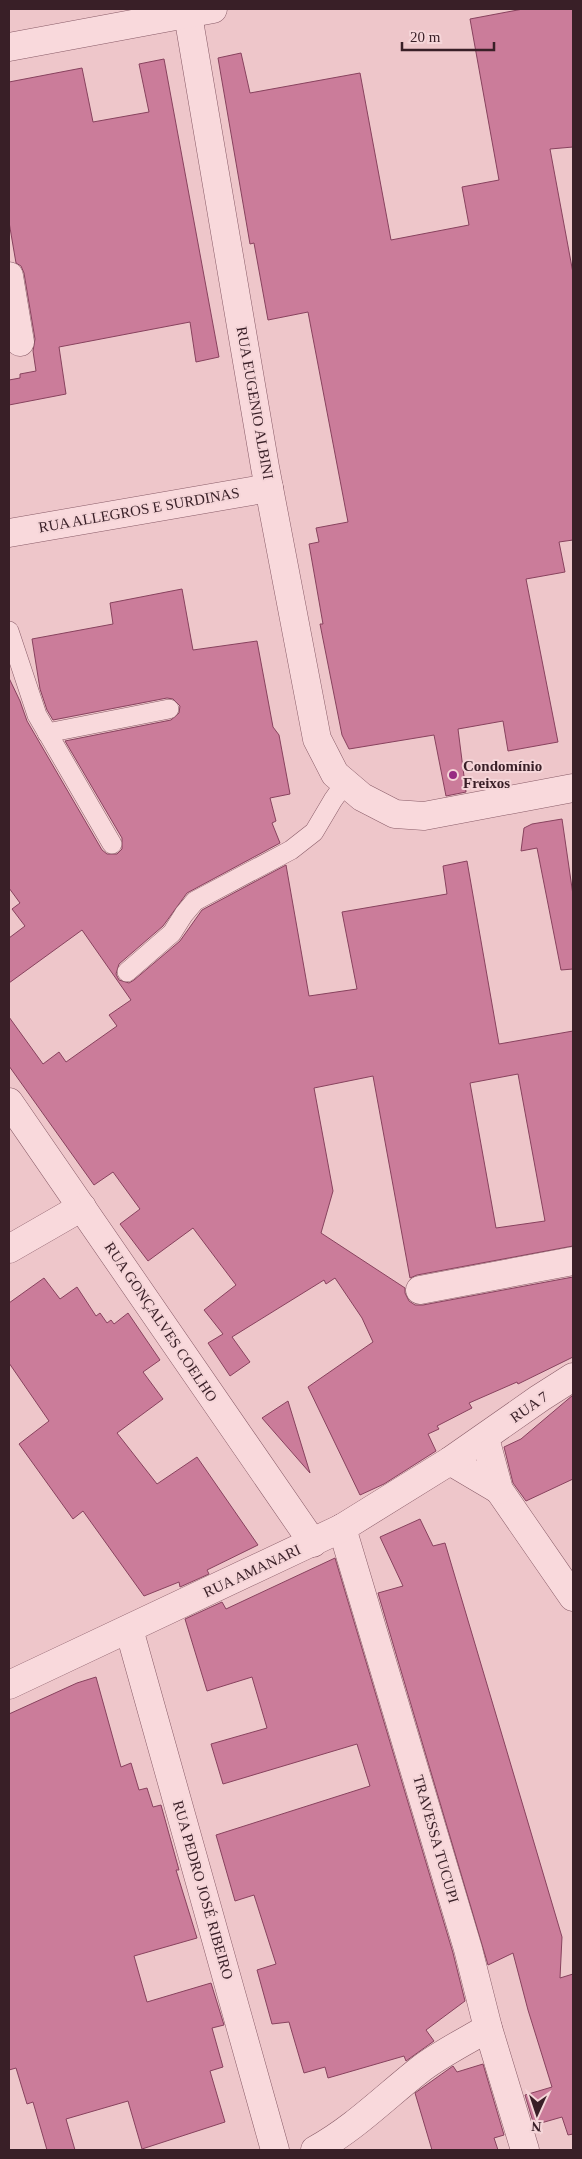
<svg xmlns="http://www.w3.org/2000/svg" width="582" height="2159" viewBox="0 0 582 2159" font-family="'Times New Roman',serif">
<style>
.building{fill:#cb7c9a;stroke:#88425e;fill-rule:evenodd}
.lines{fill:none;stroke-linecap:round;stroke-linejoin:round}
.lane-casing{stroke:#895c68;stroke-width:20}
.street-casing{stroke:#895c68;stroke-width:29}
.lane{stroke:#f9d9dc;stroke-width:19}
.street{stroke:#f9d9dc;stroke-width:28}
.poi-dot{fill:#972c82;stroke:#f5d5d8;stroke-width:2}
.labels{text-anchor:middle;stroke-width:4;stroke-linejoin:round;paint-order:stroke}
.street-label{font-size:15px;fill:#391f27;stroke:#f5d5d8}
.poi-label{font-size:15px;font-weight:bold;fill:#391f27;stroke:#f5d5d8;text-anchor:start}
</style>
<rect width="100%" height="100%" fill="#eec6ca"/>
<g class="building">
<path d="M523,9H573V147L550,149L573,273V540L559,542L565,572L526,579L558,742L508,751L503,721L458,729L466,792L446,796L434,735L349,749L342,735L320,624H323L309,544L319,542L316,528L348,522L308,312L268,320L254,243L250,244L218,58L241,53L250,93L360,73L391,240L469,225L462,187L499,180L470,19Z"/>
<path d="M164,59L219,357L196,362L190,322L59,347L66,394L9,405V380L20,378V374L36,371L33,351L35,339L24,273L21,266L16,263L9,222V82L82,68L93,122L149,112L139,64Z"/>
<path d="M182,589L193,650L257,641L273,727L279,735L290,794L270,798L276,821L272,823L280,843L187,893L163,926L119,964L116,974L119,980L129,983L134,980L180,941L202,910L286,865L309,996L357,989L342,912L447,894L443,866L467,861L499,1044L573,1031V1246L417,1275L410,1278L373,1076L314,1088L333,1191L321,1233L405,1288V1293L409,1301L415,1305H423L573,1277V1357L518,1384L517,1382L469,1403L472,1408L437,1426L439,1429L428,1434L436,1451L384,1484L360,1495L308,1387L373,1342L362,1318L335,1278L326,1284L324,1280L232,1337L250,1362L230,1376L208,1343L223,1334L204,1310L236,1285L193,1228L148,1261L120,1224L140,1209L113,1172L94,1185L9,1066V1017L43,1064L59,1052L66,1062L117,1026L109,1015L131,1000L82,930L9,983V938L25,926L12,909L20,903L9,888V678L20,701L27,721L102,850L107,854H117L122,849V838L65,741L171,720L179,713L180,706L173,699L167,698L53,720L47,710L40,689L32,639L113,624L110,603ZM518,1074L545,1221L496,1228L470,1083Z"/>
<path d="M562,819L573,895V969L561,970L537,848L521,851L524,828L532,824Z"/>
<path d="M44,1278L60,1299L77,1287L96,1316L100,1313L107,1323L111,1320L114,1324L128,1313L160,1360L143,1372L163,1399L117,1433L157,1484L197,1457L258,1545L207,1570L209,1574L180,1587L179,1582L144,1596L83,1511L73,1519L19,1444L49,1421L9,1363V1303Z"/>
<path d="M573,1395V1479L526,1501L513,1483L504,1447L521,1439Z"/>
<path d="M288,1401L310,1473L262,1418Z"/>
<path d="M420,1519L433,1546L445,1543L562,1937L560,1978L573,1974V2134L568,2135L562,2117L534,2125L525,2095L552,2087L528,2010L513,1953L488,1965L378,1593L403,1586L380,1537Z"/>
<path d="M335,1558L453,1953L465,2001L426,2030L434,2041L406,2061L404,2056L328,2078L325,2067L304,2073L289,2022L272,2024L257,1970L276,1964L254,1895L235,1901L216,1835L370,1786L357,1744L223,1784L211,1744L267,1728L252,1677L207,1691L185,1619L222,1602L226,1609Z"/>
<path d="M96,1677L121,1767L131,1763L139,1790L147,1788L153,1807L161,1805L179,1870H176L197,1938L134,1956L147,2002L211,1983L224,2025L212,2028L223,2067L210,2071L225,2122L142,2149L128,2101L66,2119L75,2150H47L33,2102L27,2104L16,2068L9,2070V1714L77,1683Z"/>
<path d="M483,2064L504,2135L494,2138L498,2150H432L415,2093L453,2066L457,2072Z"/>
</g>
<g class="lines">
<g class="lane-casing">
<g id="lane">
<path d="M9,631L37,715L112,844"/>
<path d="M47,733L169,709"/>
<path d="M127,972L172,933L184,914L195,901L291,850L314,832L333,800L345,783"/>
</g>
</g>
<g class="street-casing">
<g id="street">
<path d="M187,9L265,467L317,739L335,774L362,797L395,814L424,816L573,788"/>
<path d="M9,47L213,9"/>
<path d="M9,276L20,342"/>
<path d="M9,533L269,488"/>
<path d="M9,1102L313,1543"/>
<path d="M9,1249L82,1207"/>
<path d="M420,1290L573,1261"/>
<path d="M485,1438L499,1490L573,1597"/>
<path d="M450,1461L499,1490"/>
<path d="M342,1528L468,1949L488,2028L525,2150"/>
<path d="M129,1629L275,2150"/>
<path d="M9,1685L342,1528L450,1461L540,1398L573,1377"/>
<path d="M315,2150C355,2128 386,2096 422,2068C442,2053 466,2041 488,2028"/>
</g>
</g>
<use href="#lane" class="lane"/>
<use href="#street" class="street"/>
</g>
<circle class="poi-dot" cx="453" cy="775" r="5"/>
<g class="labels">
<g class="street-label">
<text transform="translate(255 403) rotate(80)" y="5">RUA EUGENIO ALBINI</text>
<text transform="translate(139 510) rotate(-10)" y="5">RUA ALLEGROS E SURDINAS</text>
<text transform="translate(161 1322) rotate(56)" y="5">RUA GONÇALVES COELHO</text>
<text transform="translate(529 1407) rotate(-35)" y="5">RUA 7</text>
<text transform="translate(252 1571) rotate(-25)" y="5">RUA AMANARI</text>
<text transform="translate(436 1839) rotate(74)" y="5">TRAVESSA TUCUPI</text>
<text transform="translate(203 1890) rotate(74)" y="5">RUA PEDRO JOSÉ RIBEIRO</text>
</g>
<g class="poi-label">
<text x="463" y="771">Condomínio<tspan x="463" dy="17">Freixos</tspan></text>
</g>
</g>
<rect width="582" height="2159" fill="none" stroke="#391f27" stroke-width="20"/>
<g transform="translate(537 2114) rotate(183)" stroke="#f5d5d8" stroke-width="4" paint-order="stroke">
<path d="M0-4L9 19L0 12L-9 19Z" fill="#391f27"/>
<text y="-8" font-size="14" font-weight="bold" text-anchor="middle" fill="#391f27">N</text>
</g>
<path d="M402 42v8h92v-8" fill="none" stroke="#391f27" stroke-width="2.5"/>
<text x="410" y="42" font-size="15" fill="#391f27" stroke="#f5d5d8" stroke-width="4" paint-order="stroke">20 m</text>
</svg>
